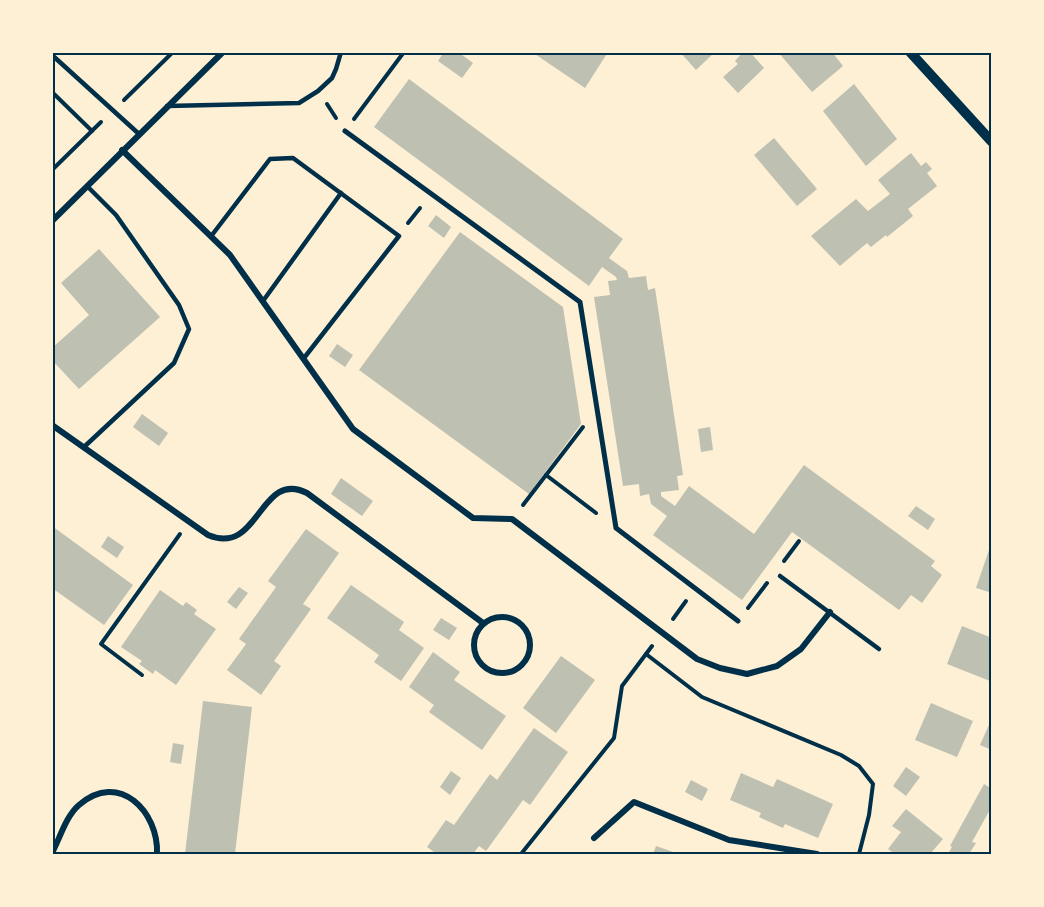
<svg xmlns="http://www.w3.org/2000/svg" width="1044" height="907" viewBox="0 0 1044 907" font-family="'Exo 2',sans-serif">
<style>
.building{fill:#bec0b2}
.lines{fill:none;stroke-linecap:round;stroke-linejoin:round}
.path{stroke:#003049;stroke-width:4}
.service{stroke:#003049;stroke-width:4.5}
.pedestrian{stroke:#003049;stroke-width:5}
.minor{stroke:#003049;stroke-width:6}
.tertiary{stroke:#003049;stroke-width:10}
.neatline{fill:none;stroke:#003049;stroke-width:2}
</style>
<rect width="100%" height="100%" fill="#fdf0d5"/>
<g class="building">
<path d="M444,52H458L473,63L462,78L438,61Z"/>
<path d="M532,52H608L585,88Z"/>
<path d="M680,52H715L696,70Z"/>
<path d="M743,52H750L764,68L738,93L723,77L738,64L735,61Z"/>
<path d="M778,52H832L843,66L812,92Z"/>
<path d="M409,79L623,239L609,258L627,271L629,278L646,276L648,290L655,288L683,475L677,476L679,490L661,492V496L675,506L689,486L754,534L804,465L935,561L931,566L942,575L922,603L911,595L899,610L792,532L742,600L653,535L667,516L651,504L649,494L640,496L639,484L623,486L594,297L610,295L608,281L617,280L616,277L602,267L589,286L374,127Z"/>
<path d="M854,84L897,139L866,166L823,111Z"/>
<path d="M774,138L817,189L797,206L754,155Z"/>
<path d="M911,153L921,166L926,162L932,169L927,173L937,186L908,209L913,216L887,237L886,235L871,247L867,243L840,266L811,236L856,199L868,211L890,194L878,180Z"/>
<path d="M436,215L451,227L444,238L428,226Z"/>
<path d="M460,232L563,307L581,424L529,494L359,370Z"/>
<path d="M99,249L160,317L79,389L52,360V348L89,315L61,283Z"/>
<path d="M337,344L353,355L345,367L329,356Z"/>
<path d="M142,414L168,433L159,446L133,427Z"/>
<path d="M710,427L713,450L701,452L698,429Z"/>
<path d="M341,478L373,501L362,516L331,494Z"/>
<path d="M916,506L935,519L928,530L908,516Z"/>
<path d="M52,526L133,585L104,625L52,588Z"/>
<path d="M306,529L339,553L303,604L311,609L274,661L281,666L261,695L227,670L246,644L239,639L276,587L268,581Z"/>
<path d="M108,536L124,547L117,558L101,547Z"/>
<path d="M989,550L992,551V593L976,588Z"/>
<path d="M351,585L404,622L399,630L424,648L401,681L374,662L379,655L327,618Z"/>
<path d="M239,587L248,593L236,609L227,602Z"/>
<path d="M160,590L183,606L186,602L197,610L194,614L216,629L176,685L155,670L153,674L139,664L142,661L121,647Z"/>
<path d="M441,618L457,628L449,640L433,630Z"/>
<path d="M962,626L992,638V676L990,681L947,664Z"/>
<path d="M433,652L460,672L454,680L506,716L482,750L429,712L434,705L409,687Z"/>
<path d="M561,656L595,680L556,733L523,708Z"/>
<path d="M203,701L252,707L235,854H185Z"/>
<path d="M931,703L973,721L957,757L915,740Z"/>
<path d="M992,718V750L980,745Z"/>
<path d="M534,728L568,752L530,805L523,800L486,851L479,846L473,854H437L427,847L446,820L454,825L490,774L497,780Z"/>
<path d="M173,743L184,745L181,764L170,762Z"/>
<path d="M906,767L920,777L906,796L893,786Z"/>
<path d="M451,771L461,778L450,795L440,787Z"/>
<path d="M741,773L773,787L777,779L833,804L818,838L785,824L783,828L759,817L761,813L730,800Z"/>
<path d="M691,780L708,789L702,801L685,792Z"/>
<path d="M984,784L992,789V806L972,842L976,843L969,854H948L952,847L950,846Z"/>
<path d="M906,809L943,839L930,854H895L888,849L901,832L892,826Z"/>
<path d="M656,846L679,854H653Z"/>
</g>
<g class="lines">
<g class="path">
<path d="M52,92L92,131"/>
<path d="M124,100L173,52"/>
<path d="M327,104L336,118"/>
<path d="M354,119L404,52"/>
<path d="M52,170L101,122"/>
<path d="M408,223L420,208"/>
<path d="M546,475L596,513"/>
<path d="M523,505L583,427"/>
<path d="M784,561L799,541"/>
<path d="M748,608L767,583"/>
<path d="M673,619L686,601"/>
<path d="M646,654L702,697L841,755L859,766L873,784L869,815L859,854"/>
<path d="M142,675L101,644L180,534"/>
<path d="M521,854L614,738L622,686L652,646"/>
</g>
<g class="service">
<path d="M52,55L139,134"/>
<path d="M167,106L299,103L318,91L332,78L336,69L341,52"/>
<path d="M212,235L270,159L293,158L399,236L304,358"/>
<path d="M263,301L341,193"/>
<path d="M84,447L174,363L189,329L179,305L116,215L87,186"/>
<path d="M780,576L879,649"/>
</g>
<path class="pedestrian" d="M345,131L580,302L616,528L738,621"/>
<g class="minor">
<path d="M122,150L230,255L353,429L473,518L512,519L697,659L720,668L747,674L777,666L801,649L830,612"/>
<path d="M52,221L223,52"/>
<path d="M52,425L208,535C260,557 259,469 307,493L483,623"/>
<circle cx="502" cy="645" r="28"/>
<path d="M594,838L634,802L729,840L817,854"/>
<path d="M52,853C60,838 66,816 79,805C119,770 159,812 157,854"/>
</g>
<path class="tertiary" d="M910,52L992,142"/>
</g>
<rect width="1044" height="907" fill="none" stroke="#fdf0d5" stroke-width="108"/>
<rect x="54" y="54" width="936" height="799" class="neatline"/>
</svg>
